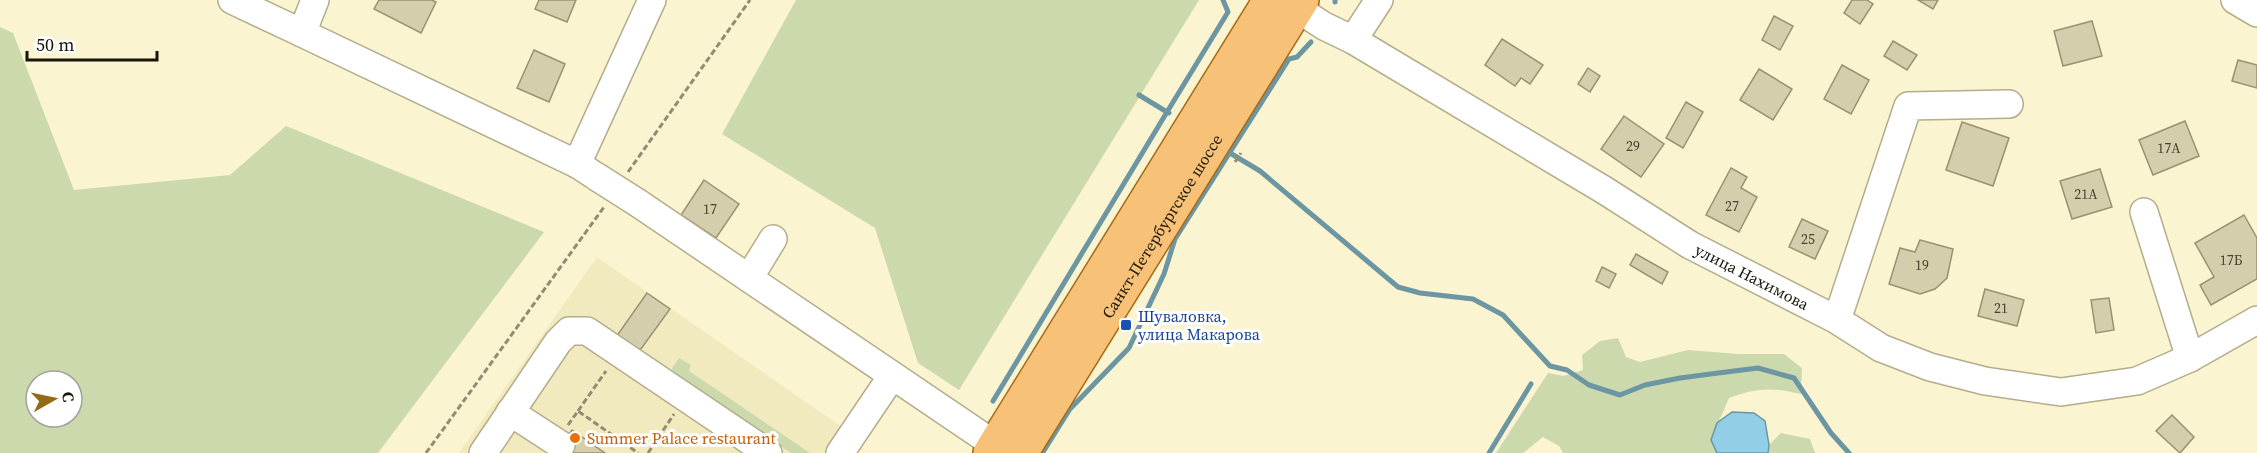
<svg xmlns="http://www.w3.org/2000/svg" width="2257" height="453" viewBox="0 0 2257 453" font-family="'Source Serif 4',serif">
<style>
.built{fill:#f2eabf}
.green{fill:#cbd9ad;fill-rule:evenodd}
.water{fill:#92cee5;stroke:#6d96a3;stroke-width:1.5}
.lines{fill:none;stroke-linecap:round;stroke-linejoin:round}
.stream{stroke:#6d96a3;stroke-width:5}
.building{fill:#d5ceac;stroke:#989271;stroke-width:1.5}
.minor-casing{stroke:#b4ad8c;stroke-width:30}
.major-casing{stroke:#a56a16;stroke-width:36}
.path{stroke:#918c73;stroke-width:3;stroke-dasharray:6 3;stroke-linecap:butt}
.minor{stroke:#fff;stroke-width:27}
.major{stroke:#f7c178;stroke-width:33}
.minor-bridge-casing{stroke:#b4ad8c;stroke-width:30;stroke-linecap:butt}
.minor-bridge{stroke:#fff;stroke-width:27}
.transit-dot{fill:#1a4fb4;stroke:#fff;stroke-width:2}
.food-dot{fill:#e8710a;stroke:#fff;stroke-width:2}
.labels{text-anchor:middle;stroke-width:6;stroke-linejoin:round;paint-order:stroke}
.number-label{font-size:14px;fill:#464331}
.street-label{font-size:16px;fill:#171508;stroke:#fff}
.transit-label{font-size:16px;fill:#164399;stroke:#fff;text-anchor:start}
.food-label{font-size:16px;fill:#c56008;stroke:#fff;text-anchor:start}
</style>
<rect width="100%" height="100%" fill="#fbf4d0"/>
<path class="built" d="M597,257L865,443L859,453H459Z"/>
<g class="green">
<path d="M796,0H1199L959,390L918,363L875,228L722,134Z"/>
<path d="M0,27L13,33L74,190L230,175L286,126L544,232L378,453H0ZM36,381H72V417H36Z"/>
<path d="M1618,338L1626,357L1640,362L1688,350L1738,354H1784L1802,368L1801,394C1772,387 1756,388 1729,398L1711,440L1717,453H1563L1559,446L1543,437L1523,453H1496L1548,373L1564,376L1583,370L1582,355L1600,341Z"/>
<path d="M679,358L691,365L689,371L810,453H791L673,373L672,368Z"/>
<path d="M1781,433L1810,439L1815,453H1768L1769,445Z"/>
</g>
<path class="water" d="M1732,412L1754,413L1765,421L1769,445L1768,453H1717L1711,440L1717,423Z"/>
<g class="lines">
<g class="stream">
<path d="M1335,0V2"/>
<path d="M1169,113L1167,112L1228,12L1223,0"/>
<path d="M1230,153L1260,171L1398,287L1420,293L1473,299L1503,315L1550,366L1567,370L1589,385L1620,395L1645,385L1680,378L1726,372L1758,368L1794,378L1831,433L1849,453"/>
<path d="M993,401L1167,112L1139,95"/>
<path d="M1043,452L1070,409L1129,348L1164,274L1175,239L1289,59L1297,57L1311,42"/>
<path d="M1489,453L1531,384"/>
</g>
</g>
<g class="building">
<path d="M379,0H432L436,2L421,33L374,9Z"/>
<path d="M539,0H576L567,22L535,9Z"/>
<path d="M1852,0H1867L1873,4L1860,24L1844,13Z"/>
<path d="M1918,0H1938L1933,9Z"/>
<path d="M1774,16L1793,26L1780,50L1762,40Z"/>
<path d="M2092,21L2102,56L2063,66L2054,31Z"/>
<path d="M1502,39L1543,65L1530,84L1521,78L1515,86L1485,65Z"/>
<path d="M1893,41L1917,55L1907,70L1884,56Z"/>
<path d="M534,50L565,64L549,102L517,88Z"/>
<path d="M2238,60L2257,65V88L2232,81Z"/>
<path d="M1842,65L1869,80L1851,114L1824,99Z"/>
<path d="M1588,68L1600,76L1590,92L1578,84Z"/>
<path d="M1759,69L1792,89L1773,120L1740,100Z"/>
<path d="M1686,102L1703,112L1683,148L1666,138Z"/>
<path d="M1624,116L1664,144L1641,177L1601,149Z"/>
<path d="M2185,121L2199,156L2153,175L2139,140Z"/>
<path d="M1962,122L2009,138L1993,186L1946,170Z"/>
<path d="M1731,168L1747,177L1741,188L1757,197L1739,232L1706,215Z"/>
<path d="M2100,169L2112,207L2072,219L2060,181Z"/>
<path d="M704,180L739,204L716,238L681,215Z"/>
<path d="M2244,215L2257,238V279L2211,305L2200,285L2214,277L2195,243Z"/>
<path d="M1802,219L1828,231L1815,259L1789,247Z"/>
<path d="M1920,240L1953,249L1947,278L1935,289L1920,294L1889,284L1900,248L1915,252Z"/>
<path d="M1636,254L1668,272L1662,284L1630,265Z"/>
<path d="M1602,267L1616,274L1609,288L1596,281Z"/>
<path d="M1985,289L2024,300L2017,326L1978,316Z"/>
<path d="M647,293L670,309L638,353L616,337Z"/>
<path d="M2109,298L2114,330L2096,333L2091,300Z"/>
<path d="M2172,415L2194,437L2180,453L2156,431Z"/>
<path d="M572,430L605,453H556Z"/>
</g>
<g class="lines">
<g class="minor-casing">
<g id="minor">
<path d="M232,0L302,33"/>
<path d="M315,0L302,33L577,164L597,177"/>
<path id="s1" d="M1284,0L1324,26L1353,40L1604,190L1690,245L1837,320L1881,348L1930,367L1985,381L2061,392L2137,381L2190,358L2257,320"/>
<path d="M2235,0L2257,13"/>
<path d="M1353,40L1379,0"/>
<path d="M577,164L652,0"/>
<path d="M638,203L1007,453"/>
<path d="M2144,212L2190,358"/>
<path d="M749,278L773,239"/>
<path d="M1837,320L1908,106L2009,104"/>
<path d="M510,412L561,445"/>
<path d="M483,453L558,342L569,331H587L768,453"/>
<path d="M840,453L892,376"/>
</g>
</g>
<g class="major-casing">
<g id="major">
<path d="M990,453L1270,0"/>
<path id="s2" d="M1021,453L1302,0"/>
</g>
</g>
<g class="path">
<path d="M1235,162L1241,153"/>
<path d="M628,172L750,0"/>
<path d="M578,411L606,371"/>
<path d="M568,425L578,411L638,453"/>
<path d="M426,453L604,207"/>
<path d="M648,453L674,414"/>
</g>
<use href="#minor" class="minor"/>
<use href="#major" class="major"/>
<g class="minor-bridge-casing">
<path id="minor-bridge" d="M597,177L638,203"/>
</g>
<use href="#minor-bridge" class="minor-bridge"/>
</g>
<rect class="transit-dot" x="1120" y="319" width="12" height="12" rx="3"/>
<circle class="food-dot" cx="575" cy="438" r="6"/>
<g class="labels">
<g class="number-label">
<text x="1633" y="151">29</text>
<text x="2169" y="153">17А</text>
<text x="2086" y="199">21А</text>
<text x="1732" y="211">27</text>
<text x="710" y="214">17</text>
<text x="1808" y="244">25</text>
<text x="2231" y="265">17Б</text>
<text x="1922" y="270">19</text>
<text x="2001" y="313">21</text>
</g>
<g class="street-label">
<text dy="6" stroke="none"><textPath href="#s2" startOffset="267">Санкт-Петербургское шоссе</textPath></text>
<text dy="6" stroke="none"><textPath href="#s1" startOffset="544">улица Нахимова</textPath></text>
</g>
<g class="transit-label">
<text x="1138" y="322">Шуваловка,<tspan x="1138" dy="18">улица Макарова</tspan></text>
</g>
<g class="food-label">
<text x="587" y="444">Summer Palace restaurant</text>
</g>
</g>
<g transform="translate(54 399) rotate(81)"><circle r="28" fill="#ffffff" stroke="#a2a19c" stroke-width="1.5"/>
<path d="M0-4.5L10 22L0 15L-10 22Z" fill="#936b14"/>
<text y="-9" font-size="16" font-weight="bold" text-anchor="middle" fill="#171508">С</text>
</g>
<path d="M27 51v9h130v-9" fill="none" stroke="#171508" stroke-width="3"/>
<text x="36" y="51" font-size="18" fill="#171508" stroke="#ffffff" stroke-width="4.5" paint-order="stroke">50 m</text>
</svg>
